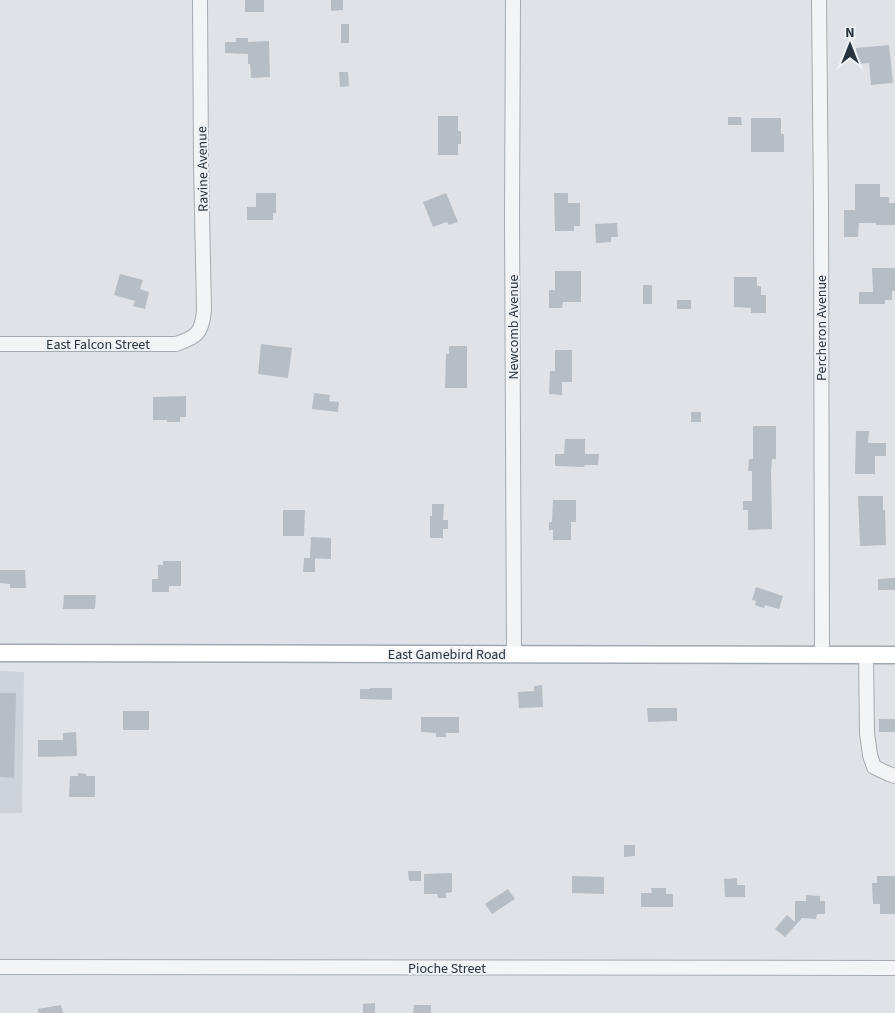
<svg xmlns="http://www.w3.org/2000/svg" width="895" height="1013" viewBox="0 0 895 1013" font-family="'Source Sans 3',sans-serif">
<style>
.built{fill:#cdd3d9}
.building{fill:#b7bdc4}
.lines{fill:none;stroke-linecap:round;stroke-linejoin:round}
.minor-casing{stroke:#a5abb2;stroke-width:16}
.major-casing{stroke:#9fa9b3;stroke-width:19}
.minor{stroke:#f2f4f6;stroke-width:14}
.major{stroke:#fff;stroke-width:16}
.labels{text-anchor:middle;stroke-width:4;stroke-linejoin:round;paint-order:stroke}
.street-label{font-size:14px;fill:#29333e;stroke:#eff2f5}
</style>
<rect width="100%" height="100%" fill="#dfe3e8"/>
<path class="built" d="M0,671L24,672L22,813H0Z"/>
<g class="building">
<rect x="245" y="0" width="19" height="12"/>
<path d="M331,0H343V10L331,11Z"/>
<rect x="341" y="24" width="8" height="19"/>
<path d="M236,38H248V42L269,41L270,77L251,78L250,64H248V54L225,53V42H236Z"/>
<path d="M889,45L893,83L871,85L869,63L858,64L856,48Z"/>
<path d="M339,72H348L349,86L340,87Z"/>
<path d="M438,116H458V131H461V144H458V155H438Z"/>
<path d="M728,117H741L742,125H728Z"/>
<path d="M751,118H781V134H784V152H751Z"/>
<path d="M855,184H880V197H889V203H895V225H876V223H859L858,237H844V210H855Z"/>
<path d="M256,193H276V213H273V220H247V207H256Z"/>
<path d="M446,193L458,222L449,225L447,222L433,227L423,202Z"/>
<path d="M554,193H568V203H580V226H574V231H555Z"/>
<path d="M617,223L618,237H611V242L596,243L595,224Z"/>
<path d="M872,268H895V291H892V300H885V304H859V292H873Z"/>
<path d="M555,271H581V302H563L562,308H549V290H555Z"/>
<path d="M120,274L143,280L140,289L149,292L145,309L133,306L135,301L114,295Z"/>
<path d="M734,277H757V286H761V295H766V313H751V308L734,307Z"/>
<rect x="643" y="285" width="9" height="19"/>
<rect x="677" y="300" width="14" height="9"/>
<path d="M261,344L292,348L288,378L258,374Z"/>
<path d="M449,346H467V388H445L446,354H449Z"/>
<path d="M555,350H572V382H562V395L549,394L550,371H555Z"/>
<path d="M314,393L330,395L329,401L339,402L338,412L312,409Z"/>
<path d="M186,396V417H180V422H167V420H153V397Z"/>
<rect x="691" y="412" width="10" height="10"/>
<path d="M753,426H776V459H772L771,471L772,529L748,530V510H743V501H752V471H748L749,459H753Z"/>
<path d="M856,431H869L868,443H886V456H875V474H855Z"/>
<path d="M565,439H585V454H599L598,465H585L584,467L555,466V454H564Z"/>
<path d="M858,496H883V510H885L886,545L860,546Z"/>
<path d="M553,500H576V522H571V540H553V530H549V522H552Z"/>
<path d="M432,504H444L443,520H448V529H443V538H430V516H432Z"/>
<path d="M283,510H305L304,536H283Z"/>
<path d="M311,537L331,538V559L310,558Z"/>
<path d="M304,558H315V572H303Z"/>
<path d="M163,561H181V586H169V592H152V579H158V565H163Z"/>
<path d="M0,570H25L26,588H10V584L0,583Z"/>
<path d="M895,578V590H878V579Z"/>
<path d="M756,587L783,596L779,609L765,605L764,608L755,605L756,601L752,600Z"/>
<path d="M64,595H96L95,609H63Z"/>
<path d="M542,685L543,707L519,708L518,692L534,691V686Z"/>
<path d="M370,688H392V700L360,699V689H370Z"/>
<path d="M0,693H16L14,778L0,777Z"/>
<path d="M647,708H677V721L648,722Z"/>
<rect x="123" y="711" width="26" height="19"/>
<path d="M421,717H459V733H446V737H436V733L421,732Z"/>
<rect x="879" y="719" width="16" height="13"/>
<path d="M76,732L77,756L38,757V740H63V733Z"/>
<path d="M78,773L86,774V776H95V797H69L70,776H78Z"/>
<path d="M624,845H635V856L624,857Z"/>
<path d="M408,871H421V881H409Z"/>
<path d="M452,873V892L446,893V898H438L437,894H424V874Z"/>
<path d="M572,876L604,877V894L572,893Z"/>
<path d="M877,876H895V914H880V904H873L872,883H877Z"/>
<path d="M737,878V885H745V897H725L724,879Z"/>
<path d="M651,888H666V894H673V907H641V893H652Z"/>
<path d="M508,889L515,899L492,914L485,904Z"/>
<path d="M806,895L820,896V901H825V914H817L816,919L802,918L785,937L775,929L787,915L795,922V901H806Z"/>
<path d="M375,1003V1013H363V1004Z"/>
<path d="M61,1005L63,1013H38V1009Z"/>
<path d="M414,1005H431V1013H413Z"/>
</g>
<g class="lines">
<g class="minor-casing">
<g id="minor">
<path d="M513,0L512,217L514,655"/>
<path d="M819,0L821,205L822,655"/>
<path d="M0,344H176C197,337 202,333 204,310L201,162L200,0"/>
<path d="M866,655L867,733L870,755L874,767L889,774L895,776"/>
<path d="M0,967L895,968"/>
</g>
</g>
<g class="major-casing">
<path id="major" d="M0,653L895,655"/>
</g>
<use href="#minor" class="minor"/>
<use href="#major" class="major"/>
</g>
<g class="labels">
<g class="street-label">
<text transform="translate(202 169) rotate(-91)" y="5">Ravine Avenue</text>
<text transform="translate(513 327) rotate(-90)" y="5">Newcomb Avenue</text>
<text transform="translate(821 328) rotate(-90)" y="5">Percheron Avenue</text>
<text x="98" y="349">East Falcon Street</text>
<text x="447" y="659">East Gamebird Road</text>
<text x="447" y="973">Pioche Street</text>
</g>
</g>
<g transform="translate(850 45)" stroke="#eff2f5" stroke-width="4" paint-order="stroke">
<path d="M0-4L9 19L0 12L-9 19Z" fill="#29333e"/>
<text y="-8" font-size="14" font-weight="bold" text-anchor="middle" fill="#29333e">N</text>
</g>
</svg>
